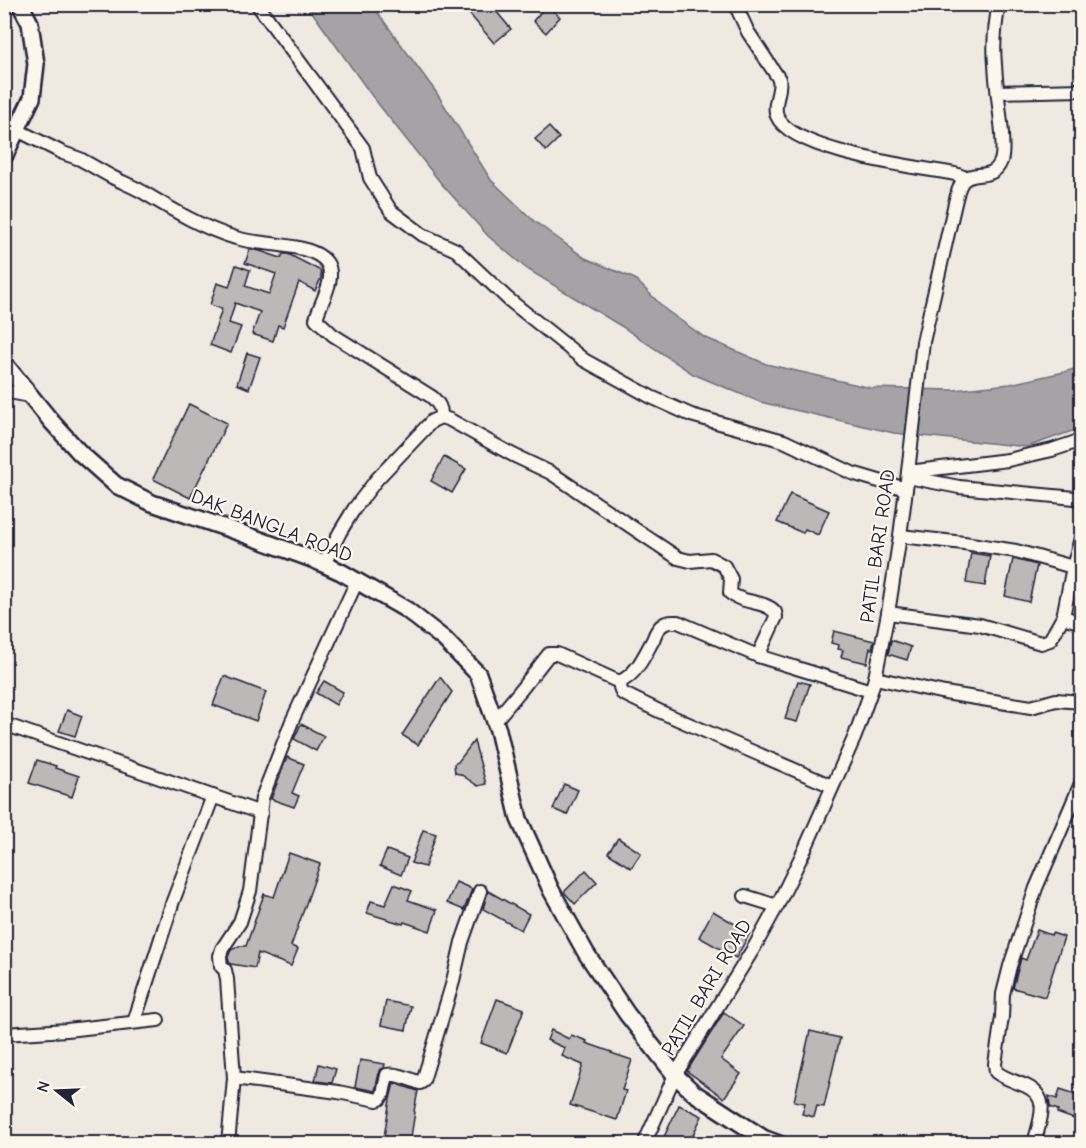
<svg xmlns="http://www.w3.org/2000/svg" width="1086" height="1148" viewBox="0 0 1086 1148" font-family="'Comic Neue',sans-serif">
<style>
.water{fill:#a6a3a7;stroke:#716f7c;stroke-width:1.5}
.building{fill:#bcb8b8;stroke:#22223b;stroke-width:1.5}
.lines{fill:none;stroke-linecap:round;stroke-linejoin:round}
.minor-casing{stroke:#22223b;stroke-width:16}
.major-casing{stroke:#22223b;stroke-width:20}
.minor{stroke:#fbf7ec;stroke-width:12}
.major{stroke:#fbf7ec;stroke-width:15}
.labels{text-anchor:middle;stroke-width:4.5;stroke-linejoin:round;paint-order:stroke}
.street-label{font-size:20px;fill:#22223b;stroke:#fbf7ec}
</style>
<rect width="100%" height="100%" fill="#eeeae2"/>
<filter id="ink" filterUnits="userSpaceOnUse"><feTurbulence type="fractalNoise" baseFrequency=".0167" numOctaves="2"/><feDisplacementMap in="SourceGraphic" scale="12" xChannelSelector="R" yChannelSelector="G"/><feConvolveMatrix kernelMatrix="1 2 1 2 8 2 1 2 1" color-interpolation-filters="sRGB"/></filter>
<g filter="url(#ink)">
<path class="water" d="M307,5H372L436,92L491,180L534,221L585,258L635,279L666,310L704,337L766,364L871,388L954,390L1010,384L1064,372L1081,367V428L1027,447L894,433L760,402L693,374L621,326L527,269L488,236L440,182L372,96Z"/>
<g class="building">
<path d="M461,4H490L511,29L494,43Z"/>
<path d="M547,5L560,17L546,33L533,21Z"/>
<path d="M549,127L559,138L546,151L535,139Z"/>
<path d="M250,249L260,251L281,258L283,254H288L321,271V278L315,291L299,282L283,327L278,325L273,341L252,334L260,312L235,303L229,323L241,327L231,353L210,345L222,309L210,305L217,283L229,287L236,265L250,270L245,286L269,294L276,274L245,263Z"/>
<path d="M247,353L260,357L249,389L237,384Z"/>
<path d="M189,404L227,423L190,498L153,479Z"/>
<path d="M444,457L466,469L452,493L431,481Z"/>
<path d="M790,494L829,511L818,535L805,529L803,533L777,522Z"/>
<path d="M971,553L990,556L985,586L966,583Z"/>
<path d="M1013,559L1037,565L1029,602L1005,596Z"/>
<path d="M834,631L874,641L872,649L870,648L867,663L841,657L843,650L838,649L839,645L831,643Z"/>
<path d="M891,640L911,647L907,660L888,654Z"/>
<path d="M224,676L266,692L256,721L213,705Z"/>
<path d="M440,677L452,692L418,745L402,735Z"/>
<path d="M324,681L343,692L336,705L316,693Z"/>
<path d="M798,681L810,684L797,722L785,719Z"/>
<path d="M67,710L82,716L75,736L59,731Z"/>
<path d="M301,724L324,736L316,751L294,739Z"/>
<path d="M474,741L486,784L478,786L460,774L455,773L454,764L458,762Z"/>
<path d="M287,757L304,764L292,793L299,796L294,807L271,799Z"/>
<path d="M37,760L56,766L55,768L79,776L72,797L29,783Z"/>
<path d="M564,784L578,790L567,815L553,809Z"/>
<path d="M423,830L436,834L425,867L411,863Z"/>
<path d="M618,838L641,853L631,868L608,853Z"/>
<path d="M387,850L408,858L401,875L380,866Z"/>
<path d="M289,853L320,864L291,946L298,949L291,966L258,953L255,968L231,964L229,962L228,957L231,950L239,946H246L264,894L274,897Z"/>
<path d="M586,870L597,882L575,904L564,892Z"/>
<path d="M456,882L472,889L464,910L447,903Z"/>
<path d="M394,884L412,891L408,900L437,910L430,931L404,922L403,924L367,913L371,901L385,905Z"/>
<path d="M488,891L529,914L521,930L483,909Z"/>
<path d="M713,911L750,933L736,958L699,937Z"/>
<path d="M1037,930L1051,935L1052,933L1064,937L1045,997L1013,988L1021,958L1026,960Z"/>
<path d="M497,999L524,1009L507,1053L481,1043Z"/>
<path d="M386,1001L411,1006L406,1030L381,1025Z"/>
<path d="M724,1012L744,1026L721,1059L741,1074L724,1098L687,1071Z"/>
<path d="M551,1030L569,1039L571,1035L587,1041L586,1043L612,1052L611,1053L632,1060L622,1090L626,1091L617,1120L570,1105L583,1065L562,1056L565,1048L547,1040Z"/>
<path d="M810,1031L840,1038L824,1107L817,1106L814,1117L802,1114L805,1103L794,1101Z"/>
<path d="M360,1060L385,1064L384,1068L381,1069L379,1073L375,1091L355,1087Z"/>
<path d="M319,1064L336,1069L332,1083L315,1081Z"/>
<path d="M394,1083L418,1091L414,1111L415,1112L410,1143H383L390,1099Z"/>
<path d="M1060,1089L1082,1096V1115L1075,1113L1074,1119L1057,1113L1058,1110L1050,1107L1049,1096L1057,1099Z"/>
<path d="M679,1105L702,1116L689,1143H674L663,1139Z"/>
</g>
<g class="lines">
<g class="minor-casing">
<g id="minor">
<path d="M257,4L363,148L370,178L391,211L423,235L456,250L508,299L584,360L651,397L691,415L784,441L852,473L906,489"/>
<path d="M735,4L748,32L779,79C782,91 772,104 777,116C792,152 917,167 955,174L966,178"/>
<path d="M998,92L1082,90"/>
<path d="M17,130L63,153L80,159C91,165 101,171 112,177C122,182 132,186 141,191C171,209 202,228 236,238C260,246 313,242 327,263C337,279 320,302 316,319L333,335L432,397C438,403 442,408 441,417"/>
<path d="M4,391L30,396"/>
<path d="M908,472L1008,460L1052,450L1082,440"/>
<path d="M908,477L959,487L1075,498L1082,500"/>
<path d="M900,536L964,543L1016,551L1073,567"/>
<path d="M324,564L340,532L354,509L377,479L432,421L441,417L450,420L513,455L551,473L678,558L690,561L711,559L724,566L731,579L730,593C743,604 764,600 775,612L776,617L758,656"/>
<path d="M888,613L980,625L1041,643L1050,640L1063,617L1073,567L1082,534"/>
<path d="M1063,617L1082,623"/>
<path d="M875,678L945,693L1031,707L1056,700L1082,702"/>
<path d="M621,681L620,687L622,693L661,712L832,786"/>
<path d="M495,721L520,691L549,654H557L617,681H621C637,674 645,654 653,640C655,634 658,627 664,624C668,621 673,622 678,622L758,656L871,691"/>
<path d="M4,724L261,813"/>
<path d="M745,896L777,906"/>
<path d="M134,1022L173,901L213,796"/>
<path d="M4,1034L67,1030L158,1020"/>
<path d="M234,1078L338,1092L377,1100L380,1099L383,1094L387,1075C397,1073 409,1079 420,1083L423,1081L452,985L462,942L480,891"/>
<path d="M228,1144L234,1078L227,979L225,970L221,966L220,956L222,949L240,922L250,891L262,798L292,721L357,581"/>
<path d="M644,1144L675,1075L755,946L777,906L805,849L855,736L871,691L875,678L888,613L900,536L906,489L923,342L955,203C957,196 958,187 963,181C974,169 993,182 1001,161C1004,152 1002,142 1002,133C1000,110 996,87 995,64C993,44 995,24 999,4"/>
<path d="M1034,1144C1039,1122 1052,1098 1026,1086C1015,1081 1005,1079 996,1072L995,1064L1002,1017L1003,994L1010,966L1036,888L1082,781"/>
</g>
</g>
<g class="major-casing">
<g id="major">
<path d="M4,157L32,98L36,64L30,23L20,4"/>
<path d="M4,363L51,421L80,453L116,485L152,503L241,533L312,559L341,572L407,610L444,639L478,674L498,730L519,819L551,890L586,953L627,1014L675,1075L694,1093L763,1138L779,1144"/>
</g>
</g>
<use href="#minor" class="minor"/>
<use href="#major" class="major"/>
</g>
</g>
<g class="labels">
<g class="street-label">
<text transform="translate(272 525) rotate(21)" y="7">DAK BANGLA ROAD</text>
<text transform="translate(877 546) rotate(-82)" y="7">PATIL BARI ROAD</text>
<text transform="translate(706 987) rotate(-59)" y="7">PATIL BARI ROAD</text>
</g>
</g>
<rect width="1086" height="1148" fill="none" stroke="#fbf7ec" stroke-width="24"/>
<rect x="12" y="12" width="1062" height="1124" fill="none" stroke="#22223b" stroke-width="2" filter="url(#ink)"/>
<g transform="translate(57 1091) rotate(288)" stroke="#fbf7ec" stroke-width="4.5" paint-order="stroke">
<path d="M0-4.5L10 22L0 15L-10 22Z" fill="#22223b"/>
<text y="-9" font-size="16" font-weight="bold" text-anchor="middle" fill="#22223b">N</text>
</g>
</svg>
